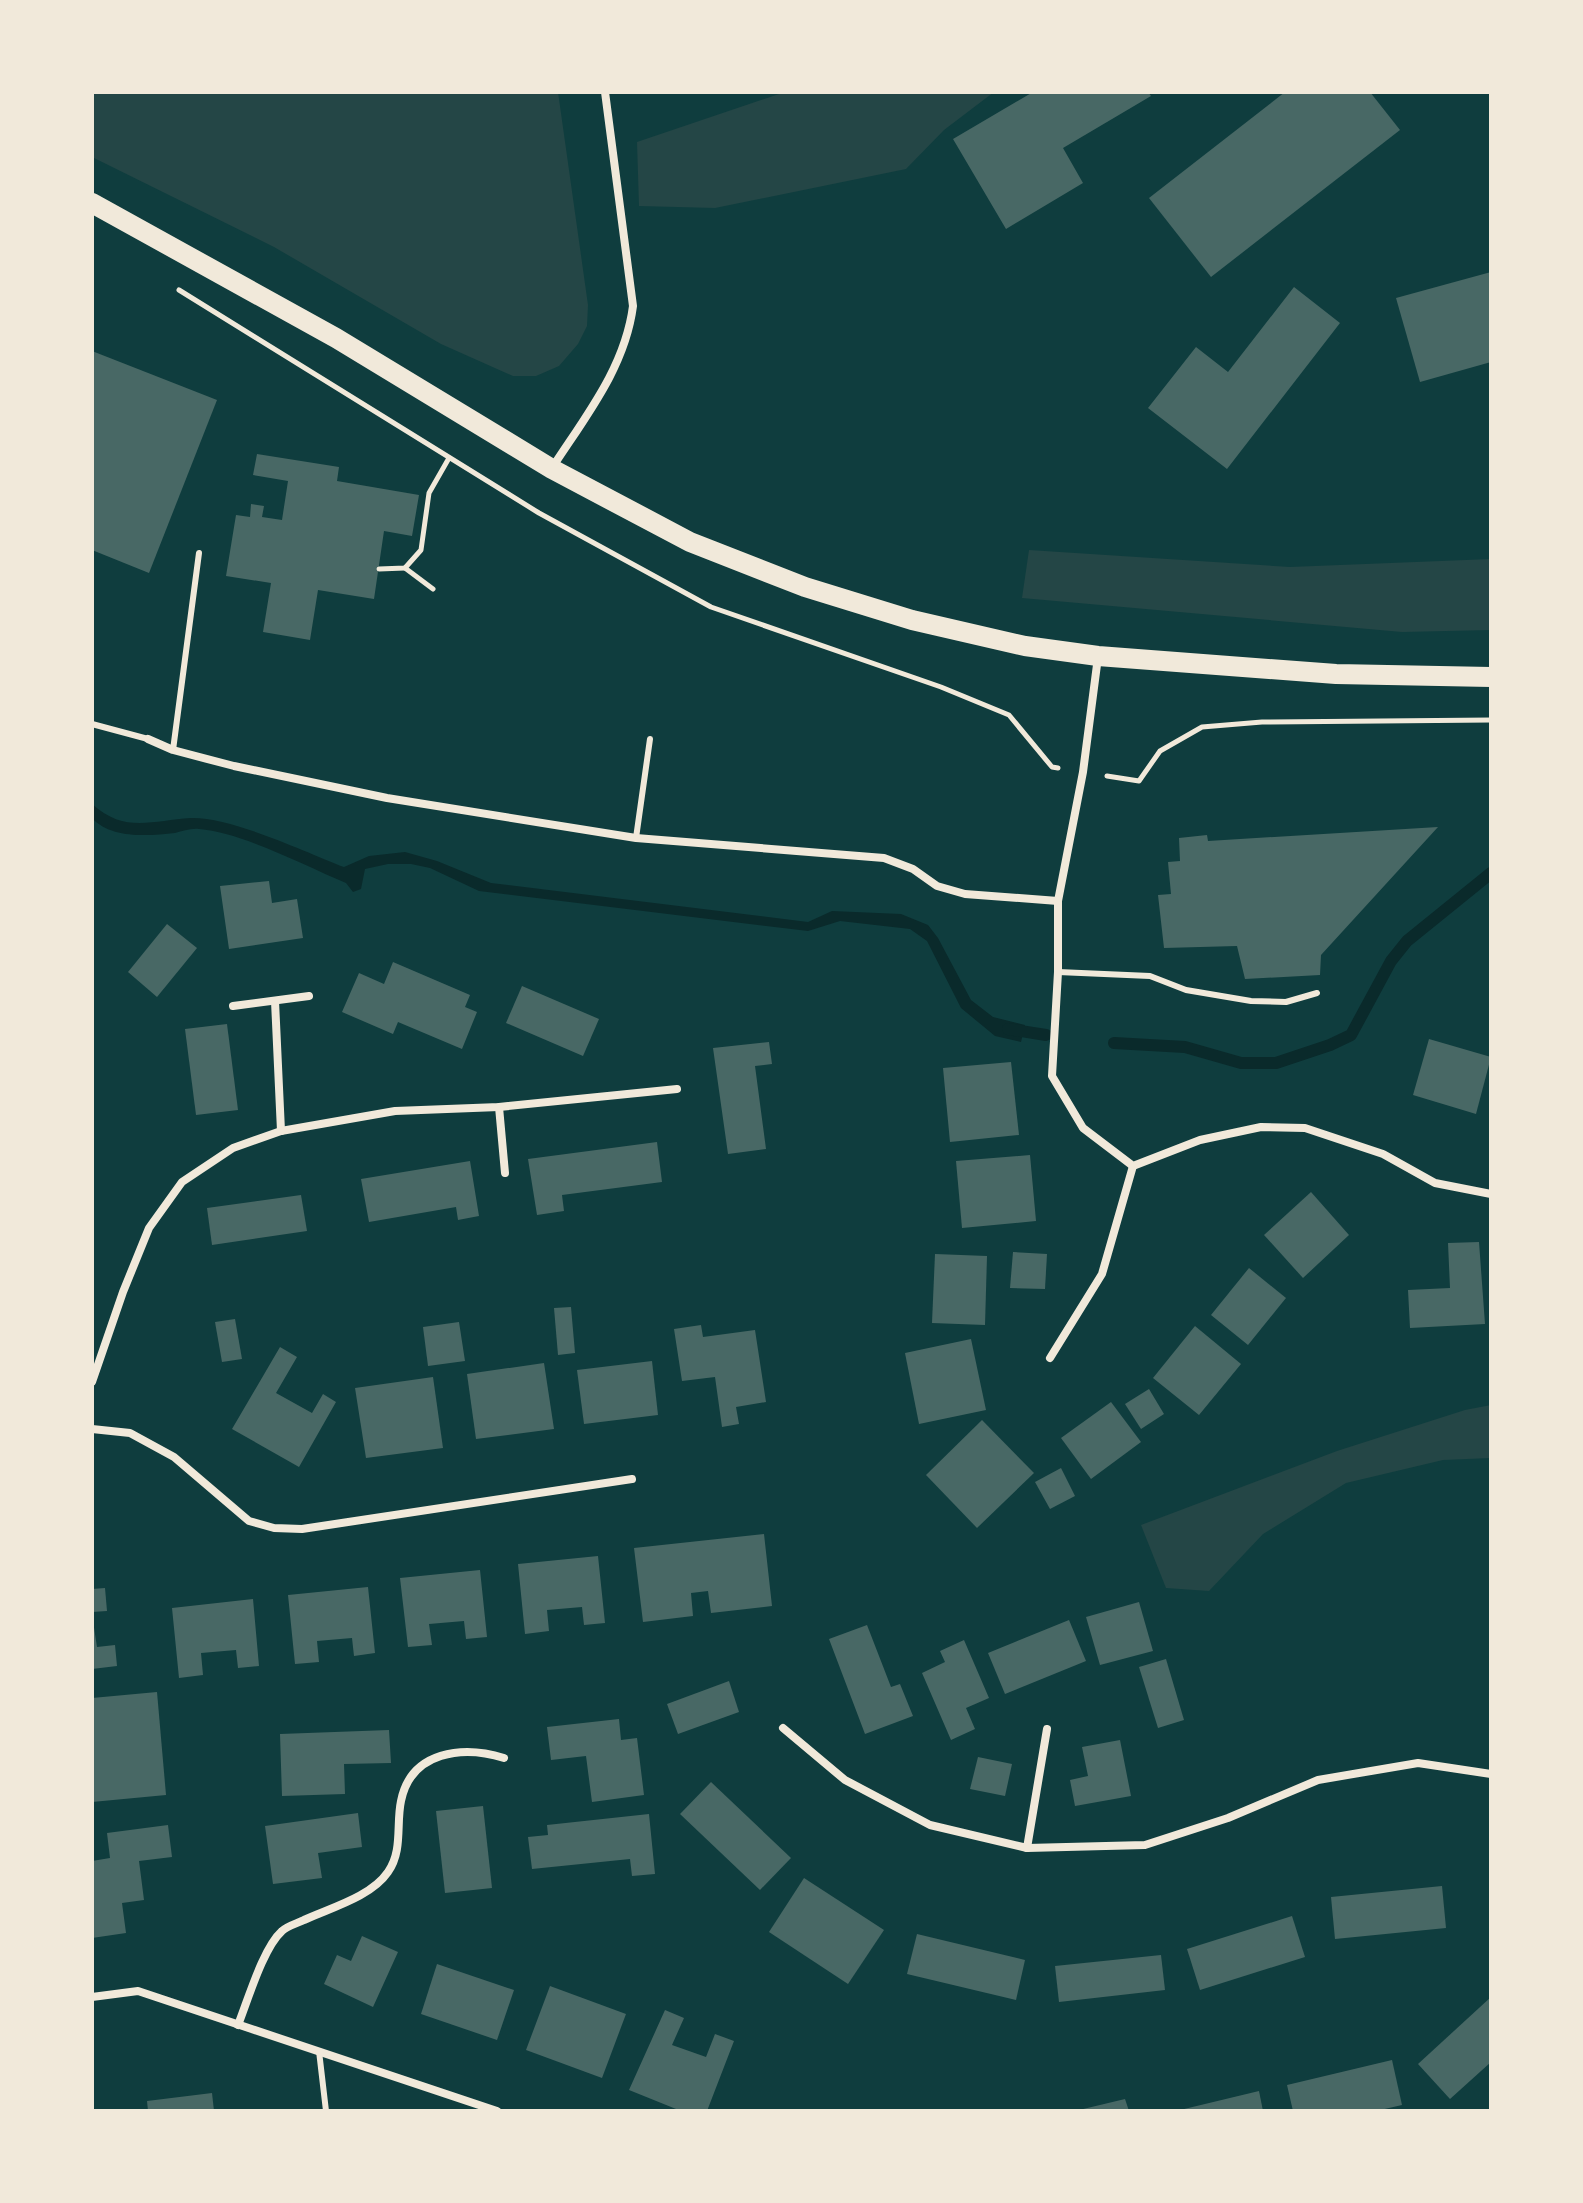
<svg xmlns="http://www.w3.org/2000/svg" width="1583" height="2203" viewBox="0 0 1583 2203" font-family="Karla,sans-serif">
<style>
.green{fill:#244646}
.water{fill:#0a2a2b}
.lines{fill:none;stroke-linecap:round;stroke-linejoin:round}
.stream{stroke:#0a2a2b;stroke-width:12}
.building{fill:#486865}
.path{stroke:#f1e9da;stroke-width:5}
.service{stroke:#f1e9da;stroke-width:6}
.minor{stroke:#f1e9da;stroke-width:8}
.primary{stroke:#f1e9da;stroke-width:20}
</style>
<rect width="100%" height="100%" fill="#0f3d3e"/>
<g class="green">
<path d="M92,92H558L588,305L587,326L578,344L559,366L536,376H513L441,344L274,247L92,157Z"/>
<path d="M785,92H994L944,130L906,169L715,208L639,206L637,142Z"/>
<path d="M1029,550L1290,567L1491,559V630L1402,632L1022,598Z"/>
<path d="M1491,1405V1458L1443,1460L1346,1483L1263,1534L1209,1591L1166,1588L1141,1525L1337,1451L1465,1410Z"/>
</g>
<path class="water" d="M92,804C125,834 153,820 191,818C232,817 305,852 344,867L369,856L405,852L437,861L491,883L808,922L832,911L901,914L928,925L938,938L971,1000L993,1017L1025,1025L1021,1042L995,1036L961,1008L927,941L910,929L840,921L808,931L479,891L430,868L411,864H388L365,869L361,889L353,892L346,883C306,866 241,832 199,829C191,828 183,831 175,833C148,836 111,839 92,818Z"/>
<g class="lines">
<g class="stream">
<path d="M1008,1029L1046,1035"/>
<path d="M1114,1043L1185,1047L1241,1063H1276L1330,1045L1351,1035L1391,961L1407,941L1491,873"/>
</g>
</g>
<g class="building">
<path d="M1033,92H1148L1151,96L1063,148L1083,183L1006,229L953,139Z"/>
<path d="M1285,92H1370L1400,130L1211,277L1149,198Z"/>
<path d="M1491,272V362L1420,382L1396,298Z"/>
<path d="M1294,287L1340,323L1227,469L1148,408L1196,347L1228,372Z"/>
<path d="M92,351L217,400L149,573L92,550Z"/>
<path d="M257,454L339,467L337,481L419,495L412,536L384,531L374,599L318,590L310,640L263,632L271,583L226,576L236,515L250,517L251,504L264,506L262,517L282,520L288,481L253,475Z"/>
<path d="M1438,827L1321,955L1320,975L1245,979L1237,946L1164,948L1158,895L1171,894L1168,862L1180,861L1179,838L1207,835L1208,841Z"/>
<path d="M269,881L272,903L297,899L303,938L229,949L220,886Z"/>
<path d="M167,924L197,948L157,997L128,972Z"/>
<path d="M393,962L470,995L465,1007L477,1012L462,1049L398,1022L393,1034L342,1012L359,973L384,984Z"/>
<path d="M522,986L599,1019L583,1056L506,1023Z"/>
<path d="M227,1024L238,1110L196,1115L185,1029Z"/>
<path d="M1429,1039L1491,1057L1476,1114L1413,1095Z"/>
<path d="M769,1042L772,1064L755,1066L766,1149L728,1154L713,1048Z"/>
<path d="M1011,1062L1019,1135L950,1142L943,1068Z"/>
<path d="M657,1142L662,1182L562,1195L564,1211L537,1215L528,1159Z"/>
<path d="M1030,1155L1036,1221L962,1228L956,1161Z"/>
<path d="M470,1161L479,1216L458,1220L456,1207L369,1222L361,1179Z"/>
<path d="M1311,1192L1349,1235L1303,1278L1264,1235Z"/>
<path d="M301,1195L307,1231L212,1245L207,1208Z"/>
<path d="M1479,1242L1485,1324L1410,1328L1408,1290L1450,1288L1448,1243Z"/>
<path d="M1013,1252L1047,1254L1045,1289L1010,1288Z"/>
<path d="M935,1254L987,1256L985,1325L932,1323Z"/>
<path d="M1249,1268L1286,1298L1248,1345L1211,1315Z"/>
<path d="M571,1307L575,1353L558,1355L554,1308Z"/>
<path d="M235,1319L242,1359L222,1362L215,1322Z"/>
<path d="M459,1322L465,1361L428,1366L423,1327Z"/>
<path d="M701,1325L703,1337L755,1330L766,1402L736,1407L739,1424L722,1427L715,1377L682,1381L674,1329Z"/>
<path d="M1195,1326L1241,1364L1199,1415L1153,1378Z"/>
<path d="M971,1339L986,1410L919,1424L905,1353Z"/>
<path d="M280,1347L297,1357L276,1393L312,1413L323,1394L336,1402L299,1467L232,1429Z"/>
<path d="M652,1361L658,1415L584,1424L577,1370Z"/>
<path d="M544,1363L554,1429L476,1439L467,1374Z"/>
<path d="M433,1377L443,1448L366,1458L355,1388Z"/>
<path d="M1149,1389L1164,1414L1141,1429L1125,1404Z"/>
<path d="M1111,1402L1141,1442L1091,1479L1061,1438Z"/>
<path d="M982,1420L1034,1473L977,1528L926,1475Z"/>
<path d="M1061,1468L1075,1496L1050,1509L1035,1482Z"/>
<path d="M764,1534L772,1606L711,1613L708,1591L691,1593L693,1616L643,1622L634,1548Z"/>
<path d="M598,1556L605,1623L584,1625L582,1607L547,1610L549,1631L525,1634L518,1564Z"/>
<path d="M480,1570L487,1637L466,1639L464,1621L429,1624L432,1645L408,1647L400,1578Z"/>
<path d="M368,1587L375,1653L354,1656L352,1638L317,1641L319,1662L295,1664L288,1595Z"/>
<path d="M105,1588L107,1611L92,1612V1589Z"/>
<path d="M253,1599L259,1666L238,1668L236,1650L201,1653L203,1675L179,1678L172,1608Z"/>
<path d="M1139,1602L1153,1651L1100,1665L1086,1617Z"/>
<path d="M1069,1620L1086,1661L1005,1694L988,1653Z"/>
<path d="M93,1621L97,1647L115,1645L117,1666L92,1669Z"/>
<path d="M867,1625L891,1687L900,1684L913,1716L865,1734L829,1639Z"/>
<path d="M964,1640L989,1698L966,1708L975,1729L951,1740L922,1673L945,1662L940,1651Z"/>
<path d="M1166,1659L1184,1720L1158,1728L1139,1667Z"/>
<path d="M729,1681L739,1712L678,1734L667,1704Z"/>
<path d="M157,1692L166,1795L92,1802V1698Z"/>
<path d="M619,1719L621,1740L637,1738L644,1795L592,1802L586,1756L551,1760L547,1727Z"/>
<path d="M389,1730L391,1763L344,1764L345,1794L282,1796L280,1734Z"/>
<path d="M1120,1740L1131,1796L1075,1806L1070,1780L1088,1776L1082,1747Z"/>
<path d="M978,1757L1012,1764L1005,1796L970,1789Z"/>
<path d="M711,1782L791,1858L760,1890L680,1814Z"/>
<path d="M483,1806L492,1888L445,1893L436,1811Z"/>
<path d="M358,1813L362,1847L318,1853L322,1878L273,1884L265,1826Z"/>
<path d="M649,1814L655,1874L632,1876L630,1859L532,1869L528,1837L548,1835L547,1825Z"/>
<path d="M168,1825L172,1857L139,1861L144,1900L122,1903L126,1933L92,1938V1861L110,1858L107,1833Z"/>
<path d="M804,1878L884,1930L848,1984L769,1932Z"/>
<path d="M1442,1886L1446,1928L1335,1939L1331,1897Z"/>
<path d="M1292,1916L1305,1957L1200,1990L1187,1949Z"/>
<path d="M917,1934L1025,1960L1016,2000L907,1974Z"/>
<path d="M362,1936L398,1952L373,2007L324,1984L337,1955L351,1961Z"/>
<path d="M1161,1955L1165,1990L1059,2002L1055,1966Z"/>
<path d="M437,1964L514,1990L497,2040L421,2014Z"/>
<path d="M550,1986L626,2014L602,2078L526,2050Z"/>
<path d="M1491,1997V2062L1450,2099L1418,2064Z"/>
<path d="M665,2010L684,2018L672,2045L706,2057L715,2034L734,2041L707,2111H681L629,2090Z"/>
<path d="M1392,2060L1402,2105L1376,2111H1293L1287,2085Z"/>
<path d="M1259,2091L1263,2111H1181L1180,2110Z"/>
<path d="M212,2093L214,2111H148L147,2101Z"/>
<path d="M1125,2099L1129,2111H1079V2110Z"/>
</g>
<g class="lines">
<g class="path">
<path d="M179,290L539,513L711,607L941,687L1009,715L1052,767L1058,768"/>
<path d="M405,568L433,589"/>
<path d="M379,569L405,568L421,550L429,493L449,458"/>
<path d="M1107,776L1139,781L1160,751L1202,727L1262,722L1491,720"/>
</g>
<g class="service">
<path d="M92,724L148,739"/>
<path d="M173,750L199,553"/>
<path d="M636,838L650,739"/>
<path d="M1058,972L1150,976L1186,990L1251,1001L1286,1002L1317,993"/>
<path d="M319,2051L326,2111"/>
</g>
<g class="minor">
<path d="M552,468C585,417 625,368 633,306L605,92"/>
<path d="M1098,657L1083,772L1058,901V972L1052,1076L1083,1128L1133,1166L1200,1140L1261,1127L1305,1128L1383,1154L1435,1183L1491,1194"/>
<path d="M148,739L173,750L234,766L387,798L636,838L884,858L913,869L937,886L965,894L1058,901"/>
<path d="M275,1001L281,1131"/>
<path d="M233,1006L309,996"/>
<path d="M499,1107L505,1173"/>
<path d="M1050,1358L1102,1274L1133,1166"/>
<path d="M92,1382L123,1292L149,1228L182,1182L233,1148L281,1131L395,1111L499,1107L677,1089"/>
<path d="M92,1429L130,1433L174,1457L249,1521L274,1528L302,1529L632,1479"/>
<path d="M783,1728L845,1780L930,1825L1027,1848L1145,1845L1228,1818L1318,1780L1418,1763L1491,1774"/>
<path d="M1027,1848L1047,1729"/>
<path d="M92,1997L138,1991L497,2111"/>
<path d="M238,2025C248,2000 263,1948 282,1931C287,1926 298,1923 304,1920C330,1908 371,1897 388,1872C403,1851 396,1824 401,1801C411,1751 463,1745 504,1758"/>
</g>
<path class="primary" d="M92,203L336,338L552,469L690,542L805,587L912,620L1025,646L1098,656L1336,674L1491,677"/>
</g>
<rect width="1583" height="2203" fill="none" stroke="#f1e9da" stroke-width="188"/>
</svg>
